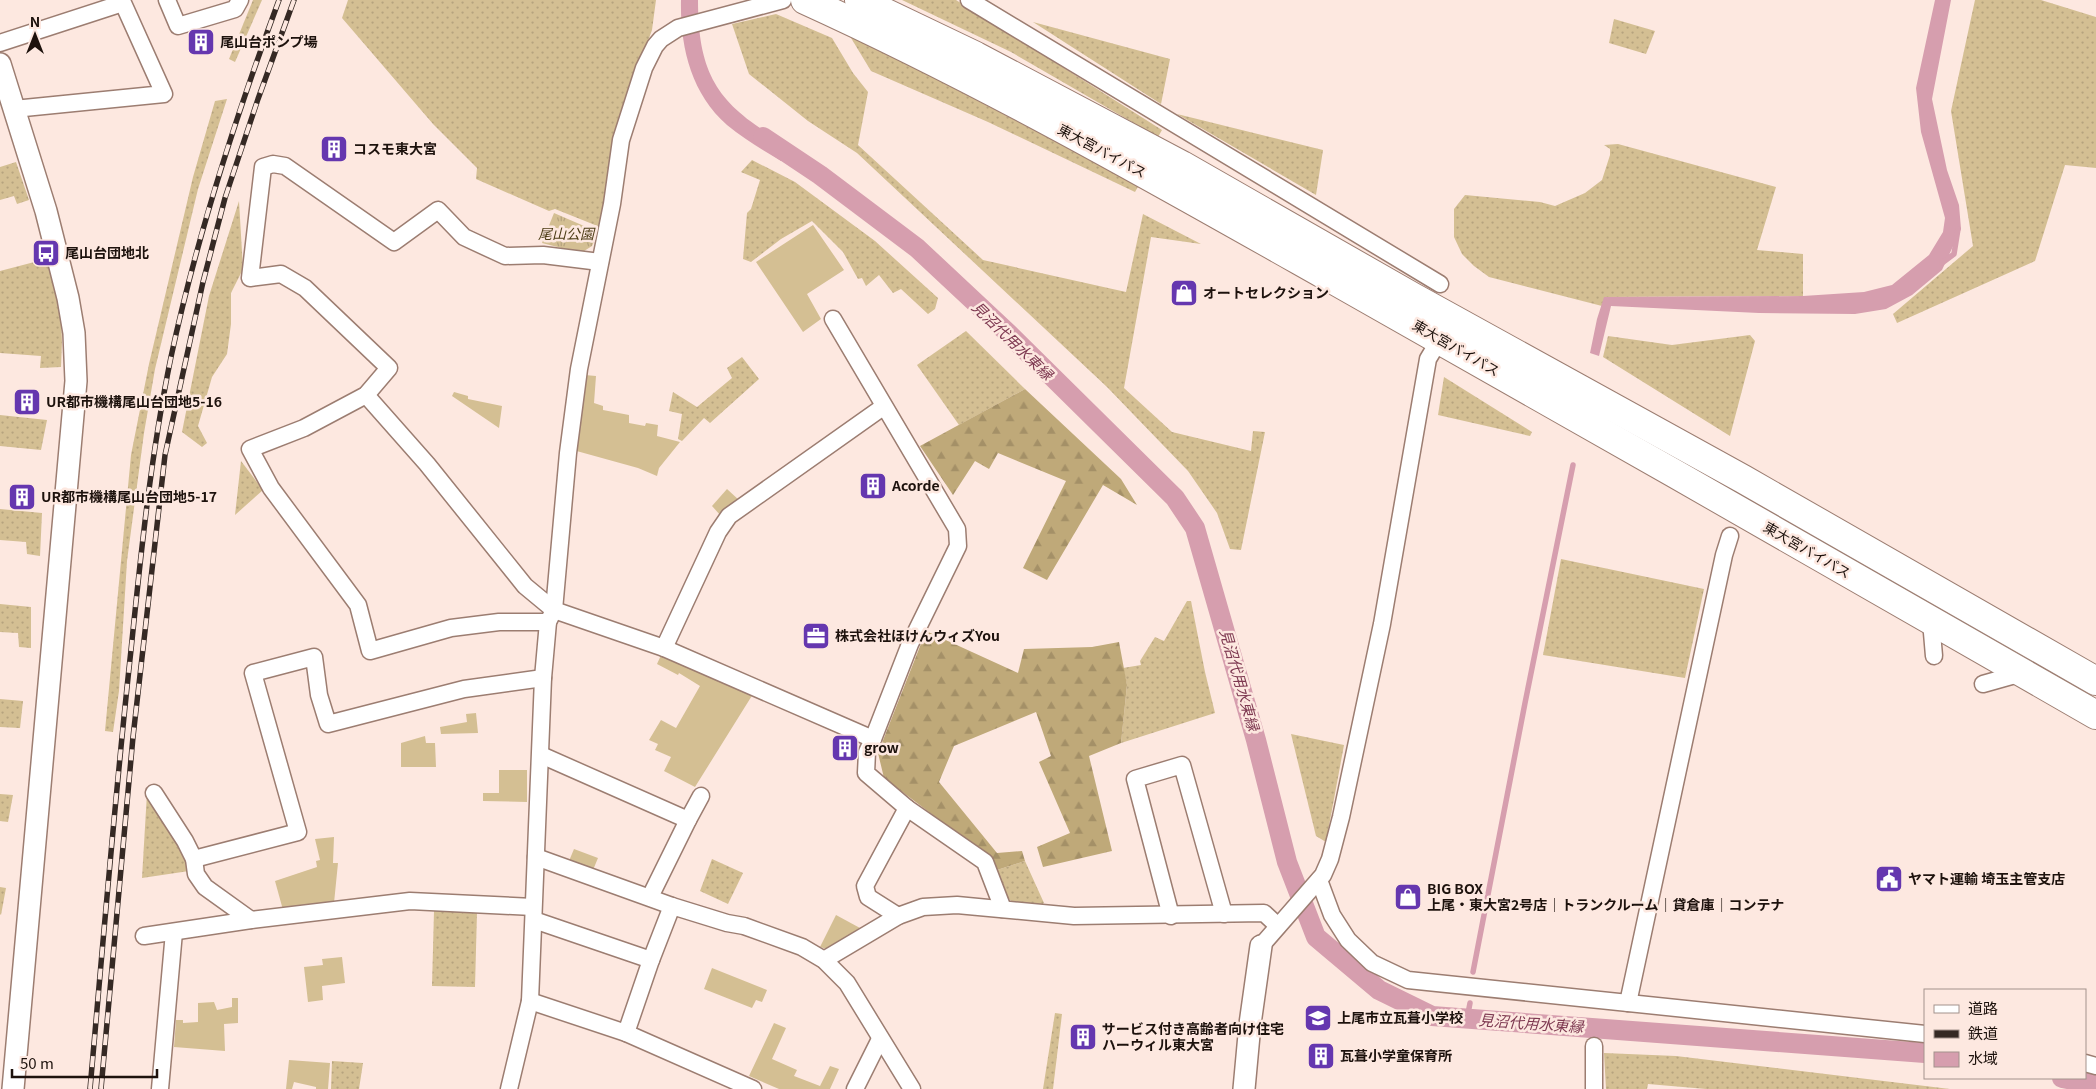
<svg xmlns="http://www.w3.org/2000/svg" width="2096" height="1089" viewBox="0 0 2096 1089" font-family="Georgia,'Noto Sans JP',serif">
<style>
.grass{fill:url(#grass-dots)}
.forest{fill:url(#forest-firs)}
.park{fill:url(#park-tufts)}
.garden{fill:#d4bf93}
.water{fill:#d69eae}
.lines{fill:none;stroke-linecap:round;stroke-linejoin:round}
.stream{stroke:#d69eae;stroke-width:5.5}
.canal{stroke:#d69eae;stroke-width:20}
.minor-casing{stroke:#9c7d71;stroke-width:19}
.tertiary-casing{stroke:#9c7d71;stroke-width:24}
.trunk-casing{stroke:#9c7d71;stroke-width:30}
.minor{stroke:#fff;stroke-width:16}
.tertiary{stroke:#fff;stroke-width:21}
.trunk{stroke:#fff;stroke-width:28}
.rail-casing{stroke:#352924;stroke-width:5.5}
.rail{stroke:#fde8e0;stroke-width:4;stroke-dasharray:11;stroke-linecap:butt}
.labels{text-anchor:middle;stroke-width:5;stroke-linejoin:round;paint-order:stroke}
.poi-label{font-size:14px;font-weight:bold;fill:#1d120d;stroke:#fde8e0;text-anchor:start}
.street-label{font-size:14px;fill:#1d120d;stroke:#fde8e0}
.park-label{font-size:14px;font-style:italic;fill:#4b3b14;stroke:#fde8e0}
.water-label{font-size:15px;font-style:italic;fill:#7e3951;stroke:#fde8e0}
</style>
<defs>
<pattern id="grass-dots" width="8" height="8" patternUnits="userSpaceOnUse" patternTransform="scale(1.25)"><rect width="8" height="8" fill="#d4bf93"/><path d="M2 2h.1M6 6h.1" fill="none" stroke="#b6a37e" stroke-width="1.8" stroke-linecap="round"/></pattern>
<pattern id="forest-firs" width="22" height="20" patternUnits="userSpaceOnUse" patternTransform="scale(1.25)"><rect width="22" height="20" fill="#bfa979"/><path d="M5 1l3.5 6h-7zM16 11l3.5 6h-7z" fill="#a49067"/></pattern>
<pattern id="park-tufts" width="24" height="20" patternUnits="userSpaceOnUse" patternTransform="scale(1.25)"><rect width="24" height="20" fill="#d4bf93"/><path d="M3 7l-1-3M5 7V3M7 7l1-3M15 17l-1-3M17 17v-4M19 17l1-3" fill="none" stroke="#b6a37e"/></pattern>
</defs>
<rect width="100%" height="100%" fill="#fde8e0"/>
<g class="grass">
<path d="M253,0H262L235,62L229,59Z"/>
<path d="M348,0H656L652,30L614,135L600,227L555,209L549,211L476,179L477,168L433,124L342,18Z"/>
<path d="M902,0H956L1162,130L1158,137L1011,52Z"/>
<path d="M1975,0H2041L2096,17V168L2065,165L2035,261L1897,323L1893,314L1973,246L1951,111Z"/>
<path d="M776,14L832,38L853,73L868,92L858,145L983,260L1126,292L1143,214L1201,244L1151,237L1124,388L1172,432L1251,451L1253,431L1265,432L1241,550L1230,549L1217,513L1188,471L1107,387L857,153L808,121L749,74L732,24Z"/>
<path d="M1614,19L1655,31L1646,54L1609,43Z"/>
<path d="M1033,22L1170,59L1161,104Z"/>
<path d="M848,33L1139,185L1135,192L988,122L871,71Z"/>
<path d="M227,99L198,189L155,369L144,433L127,561L119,691L113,732L105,731L131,455L149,364L193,177L215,101Z"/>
<path d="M1177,114L1323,150L1316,195Z"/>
<path d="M1618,144L1776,187L1757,250L1803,254V296L1605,297L1602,306L1489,277L1474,266L1462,254L1454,237V209L1465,195L1540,202L1555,206L1585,193L1602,180L1610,155V149L1604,145Z"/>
<path d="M752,160L795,182L875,241L938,298L935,309L928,314L901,289L893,293L879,275L866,286L862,278L858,279L843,252L812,221L781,239L751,262L743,259L747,213L751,209L760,180L741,172Z"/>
<path d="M16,162L29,200L17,204L14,196L0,200V167Z"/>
<path d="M239,201L243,269L231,293V324L227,354L212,377L198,426L207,443L202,447L182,432L209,296Z"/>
<path d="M42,260L51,269L61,316L62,342L61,367L40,368L41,356L0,353V271Z"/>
<path d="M966,331L1025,389L959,425L917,365Z"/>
<path d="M1750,335L1755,341L1730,436L1603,357L1608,336L1672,345Z"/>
<path d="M742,357L759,379L710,423L704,418L682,441L678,439L682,414L669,411L673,392L697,407L732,378L727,368Z"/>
<path d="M1444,377L1532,432L1530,436L1438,415Z"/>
<path d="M0,415L47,420L41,450L0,446Z"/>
<path d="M241,461L263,490L235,515Z"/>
<path d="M0,509L42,513L40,556L27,554L26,542L0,540Z"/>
<path d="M1561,559L1704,589L1685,678L1543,655Z"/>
<path d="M1187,601H1191L1205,672L1215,713L1121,743L1127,685L1123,668L1141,665L1140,661L1155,637L1164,641Z"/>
<path d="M0,604L31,607V648L19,647L18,633L0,632Z"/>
<path d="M0,699L23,701L20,728L0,727Z"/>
<path d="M1291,734L1344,745L1326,842L1316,836Z"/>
<path d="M147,793L165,819L188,864L189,871L142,878Z"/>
<path d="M0,794L13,795L8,822L0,821Z"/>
<path d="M712,859L743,873L728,904L700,891Z"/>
<path d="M1025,861L1044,903L1039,907C1003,903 1009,902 997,870Z"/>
<path d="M0,887L6,888L1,915L0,914Z"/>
<path d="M434,911L477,912L475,987L432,986Z"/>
<path d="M1055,1013L1062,1014L1053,1089H1043Z"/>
<path d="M1604,1053L1676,1056L1950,1089H1706L1648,1084L1647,1089H1606Z"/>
<path d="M332,1061L363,1063L359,1089H331Z"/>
</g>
<g class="forest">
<path d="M1025,389L1121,479L1137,505L1103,485L1047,580L1023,568L1066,481L998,453L989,469L975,461L953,495L920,446Z"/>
<path d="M926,631L1018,673L1024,649L1092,647L1119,642L1127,685L1121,743L1089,756L1112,851L1043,867L1037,847L1070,833L1039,762L1051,756L1036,712L954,746L939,782L997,853L1022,851L1025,861L997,870L991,859L884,778L878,753Z"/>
</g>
<path class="park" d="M554,213L598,232L592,246L581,253L542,243Z"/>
<g class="garden">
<path d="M813,225L844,270L807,294L821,319L803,332L756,262Z"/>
<path d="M585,375L596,376L594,403L603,406V410L629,415V423L645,426L646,423L658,425L657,436L680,442L659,468L657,476L638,468L573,450Z"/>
<path d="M454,392L468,396V399L502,406L499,428L452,396Z"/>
<path d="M727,489L740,501L721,516L712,506Z"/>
<path d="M662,653L753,694L695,787L664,771L671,757L655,750L658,744L649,740L661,720L676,728L700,686L679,673L678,675L657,664Z"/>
<path d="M476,713L478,733L441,734L440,727L467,722L466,714Z"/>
<path d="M425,736L426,743H435L436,767H401V743Z"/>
<path d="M499,770H527V802L483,801V793H499Z"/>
<path d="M334,837L333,863H338L334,903L283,910L275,881L317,867L316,861L320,860L315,839Z"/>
<path d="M574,849L598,858L593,870L569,861Z"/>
<path d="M836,915L860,928L827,949L820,947Z"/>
<path d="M342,957L345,983L322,986L323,1000L308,1002L304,967L323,965L322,959Z"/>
<path d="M712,968L767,990L762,1002L756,1000L752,1008L704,989Z"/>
<path d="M232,998H238V1023L224,1024L225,1051L174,1047L176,1020H183V1023L198,1022V1003L214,1002L217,1010L232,1007Z"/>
<path d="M774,1023L786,1028L772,1059L797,1070L794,1076L820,1086L830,1066L839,1069L830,1089H779L749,1076Z"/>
<path d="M289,1060L330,1063L328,1089H316V1087L294,1082L292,1089H286Z"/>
</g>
<g class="water">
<path d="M681,0H698C698,79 721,107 788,145L781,161C763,150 744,139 727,125C691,93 680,47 681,0Z"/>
<path d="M1935,0H1951L1932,99L1947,170L1959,205L1961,229L1942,270L1912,295L1886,309L1855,314L1759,313L1611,306L1599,356L1590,353L1597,319L1604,297L1803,296L1864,292L1892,285L1929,255L1943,232L1945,218L1921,132L1916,88Z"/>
</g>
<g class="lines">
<g class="stream">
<path d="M1942,263L1954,254L1958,229"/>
<path d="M1473,972L1525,703L1573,465"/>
<path d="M1467,1019L1470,1003"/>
</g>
<g class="canal">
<path d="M763,137L820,175L917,248L1009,334L1175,498L1195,528L1256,740L1287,862L1316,937L1379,990L1432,1016L1925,1053"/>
<path d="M2062,1078L2096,1084"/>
</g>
<g class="minor-casing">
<g id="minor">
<path d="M167,0L178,26L235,9L240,0"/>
<path d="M969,0L1440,284"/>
<path d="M0,43L123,3L164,94L14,109"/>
<path d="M833,319L957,529L958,546L910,644L873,739"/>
<path d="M366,395L427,464L525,586L554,610L664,648L873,739L867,752L866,773L907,808"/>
<path d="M1931,621L1934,656"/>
<path d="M548,622H499L451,628L370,651L358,605L271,488L250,449L304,428L366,395L389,368L305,288L281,274L250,278L263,167L273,164L285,166L394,242L438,210L464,237L505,256L543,255L600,262"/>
<path d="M664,648L718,532L729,516L883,407"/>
<path d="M1983,684L2022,673"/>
<path d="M541,755L688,820"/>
<path d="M154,793L185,841L194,859L196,874L205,887L251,920"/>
<path d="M536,857L672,906L727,923L744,926L802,947L824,960L847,983L912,1089"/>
<path d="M194,859L298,832L253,673L314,657L319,695L328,724L464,689L543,678"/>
<path d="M1319,880L1332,915L1348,940L1372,963L1408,980L1925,1034"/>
<path d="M650,897L688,820L701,796"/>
<path d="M898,916L868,897L865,886L907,808L985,862L1003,909"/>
<path d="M1171,916L1135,779L1182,765L1224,914"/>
<path d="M534,920L651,960L626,1033"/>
<path d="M144,936L251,920L410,901L533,907"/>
<path d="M1261,946L1323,875L1330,859L1341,817L1382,624L1428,359L1440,339"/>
<path d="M651,960L672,906"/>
<path d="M824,960L898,916L923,907L957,905L1074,916L1264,913L1278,926"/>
<path d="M530,1001L626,1033L753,1089"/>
<path d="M1628,1003L1724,555L1730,536"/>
<path d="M2085,1063L2096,1066"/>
<path d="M160,1089L174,932"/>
<path d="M509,1089L530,1001L543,678L548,622L554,610L568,453L579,369L612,204L621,140L644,68L655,46L661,39L678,28L783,0"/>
<path d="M855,1089L880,1039"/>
<path d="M1594,1089V1046"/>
</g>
</g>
<g class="tertiary-casing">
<g id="tertiary">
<path d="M0,64L46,211L68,298L74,333L76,381L13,1089"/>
<path d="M1244,1089L1250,1024L1261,946"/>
</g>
</g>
<g class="trunk-casing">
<g id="trunk">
<path d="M805,0C983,81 1153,178 1323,274C1582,419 1838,568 2096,715"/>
<path d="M859,0L976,56L1182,165L1413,297L1743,479L2096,681"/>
</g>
</g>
<use href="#minor" class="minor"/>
<use href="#tertiary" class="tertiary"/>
<use href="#trunk" class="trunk"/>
<g class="rail-casing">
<g id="rail">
<path d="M90,1089C103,943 115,796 131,650C141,552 151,454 171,357C197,235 236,116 279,0"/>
<path d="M101,1089L133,737L165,455L203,282L225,198L258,99L294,0"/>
</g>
</g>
<use href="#rail" class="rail"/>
</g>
<defs>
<g id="building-square" transform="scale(1.4375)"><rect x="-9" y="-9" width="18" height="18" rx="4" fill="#6537af" stroke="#fde8e0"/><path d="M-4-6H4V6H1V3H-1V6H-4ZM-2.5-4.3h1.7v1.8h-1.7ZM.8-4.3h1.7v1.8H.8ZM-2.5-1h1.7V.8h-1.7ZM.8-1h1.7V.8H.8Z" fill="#fff"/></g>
<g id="bus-square" transform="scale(1.4375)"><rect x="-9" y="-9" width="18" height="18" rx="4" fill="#6537af" stroke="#fde8e0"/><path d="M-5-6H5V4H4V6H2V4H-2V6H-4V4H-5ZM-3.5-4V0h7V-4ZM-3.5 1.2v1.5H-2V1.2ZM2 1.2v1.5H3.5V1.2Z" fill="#fff"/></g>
<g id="shop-square" transform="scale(1.4375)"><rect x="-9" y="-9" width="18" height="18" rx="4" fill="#6537af" stroke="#fde8e0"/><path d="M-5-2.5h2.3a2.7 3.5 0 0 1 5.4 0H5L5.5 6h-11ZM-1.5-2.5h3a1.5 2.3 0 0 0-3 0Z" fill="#fff"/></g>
<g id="office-square" transform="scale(1.4375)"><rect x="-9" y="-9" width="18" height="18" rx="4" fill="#6537af" stroke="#fde8e0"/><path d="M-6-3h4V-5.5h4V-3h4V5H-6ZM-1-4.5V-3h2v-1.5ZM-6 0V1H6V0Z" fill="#fff"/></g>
<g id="civic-square" transform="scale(1.4375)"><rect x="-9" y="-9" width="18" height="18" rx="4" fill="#6537af" stroke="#fde8e0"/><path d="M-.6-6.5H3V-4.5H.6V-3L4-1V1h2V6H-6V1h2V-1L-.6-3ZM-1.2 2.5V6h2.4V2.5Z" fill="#fff"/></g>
<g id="school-square" transform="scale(1.4375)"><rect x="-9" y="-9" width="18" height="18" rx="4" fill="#6537af" stroke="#fde8e0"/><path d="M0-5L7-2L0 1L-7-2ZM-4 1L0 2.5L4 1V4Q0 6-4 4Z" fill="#fff"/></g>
</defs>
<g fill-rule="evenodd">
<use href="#building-square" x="201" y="42"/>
<use href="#building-square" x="334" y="149"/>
<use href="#bus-square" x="46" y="253"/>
<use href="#shop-square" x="1184" y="293"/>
<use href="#building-square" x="27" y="402"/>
<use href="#building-square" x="873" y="486"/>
<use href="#building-square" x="22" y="497"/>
<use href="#office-square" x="816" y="636"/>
<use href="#building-square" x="845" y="748"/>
<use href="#civic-square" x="1889" y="879"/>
<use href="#shop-square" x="1408" y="897"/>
<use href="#school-square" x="1318" y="1018"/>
<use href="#building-square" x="1083" y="1037"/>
<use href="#building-square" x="1321" y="1056"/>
</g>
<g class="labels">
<g class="poi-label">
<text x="220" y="47">尾山台ポンプ場</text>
<text x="353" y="154">コスモ東大宮</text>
<text x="65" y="258">尾山台団地北</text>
<text x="1203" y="298">オートセレクション</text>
<text x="46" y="407">UR都市機構尾山台団地5-16</text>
<text x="892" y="491">Acorde</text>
<text x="41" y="502">UR都市機構尾山台団地5-17</text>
<text x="835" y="641">株式会社ほけんウィズYou</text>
<text x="864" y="753">grow</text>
<text x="1908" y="884">ヤマト運輸 埼玉主管支店</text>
<text x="1427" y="894">BIG BOX<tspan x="1427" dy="16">上尾・東大宮2号店｜トランクルーム｜貸倉庫｜コンテナ</tspan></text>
<text x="1337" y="1023">上尾市立瓦葺小学校</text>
<text x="1102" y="1034">サービス付き高齢者向け住宅<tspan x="1102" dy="16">ハーウィル東大宮</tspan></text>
<text x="1340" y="1061">瓦葺小学童保育所</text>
</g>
<g class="street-label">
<text transform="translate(1102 151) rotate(28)" y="5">東大宮バイパス</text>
<text transform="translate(1456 348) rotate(30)" y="5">東大宮バイパス</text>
<text transform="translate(1807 550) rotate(30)" y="5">東大宮バイパス</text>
</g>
<g class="park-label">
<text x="566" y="239">尾山公園</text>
</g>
<g class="water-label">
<text transform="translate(1012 341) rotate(44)" y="5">見沼代用水東縁</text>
<text transform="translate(1239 680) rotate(74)" y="5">見沼代用水東縁</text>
<text transform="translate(1531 1024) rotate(4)" y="5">見沼代用水東縁</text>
</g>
</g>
<rect x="1924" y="989" width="162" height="90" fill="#fde8e0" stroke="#a3928c"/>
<rect x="1934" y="1005" width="25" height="8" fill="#ffffff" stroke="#a3928c"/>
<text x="1968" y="1014" font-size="15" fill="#1d120d">道路</text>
<rect x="1934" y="1030" width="25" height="8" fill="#352924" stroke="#a3928c"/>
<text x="1968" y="1039" font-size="15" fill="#1d120d">鉄道</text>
<rect x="1934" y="1052" width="25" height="15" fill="#d69eae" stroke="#a3928c"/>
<text x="1968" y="1064" font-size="15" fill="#1d120d">水域</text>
<g transform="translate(35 35)" stroke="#fde8e0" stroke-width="4" paint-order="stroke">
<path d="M0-4L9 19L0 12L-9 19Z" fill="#1d120d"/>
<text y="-8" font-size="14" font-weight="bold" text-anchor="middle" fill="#1d120d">N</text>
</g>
<path d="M12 1069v8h145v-8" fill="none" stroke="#1d120d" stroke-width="2.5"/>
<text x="20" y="1069" font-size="15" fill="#1d120d" stroke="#fde8e0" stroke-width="4" paint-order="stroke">50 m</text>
</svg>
